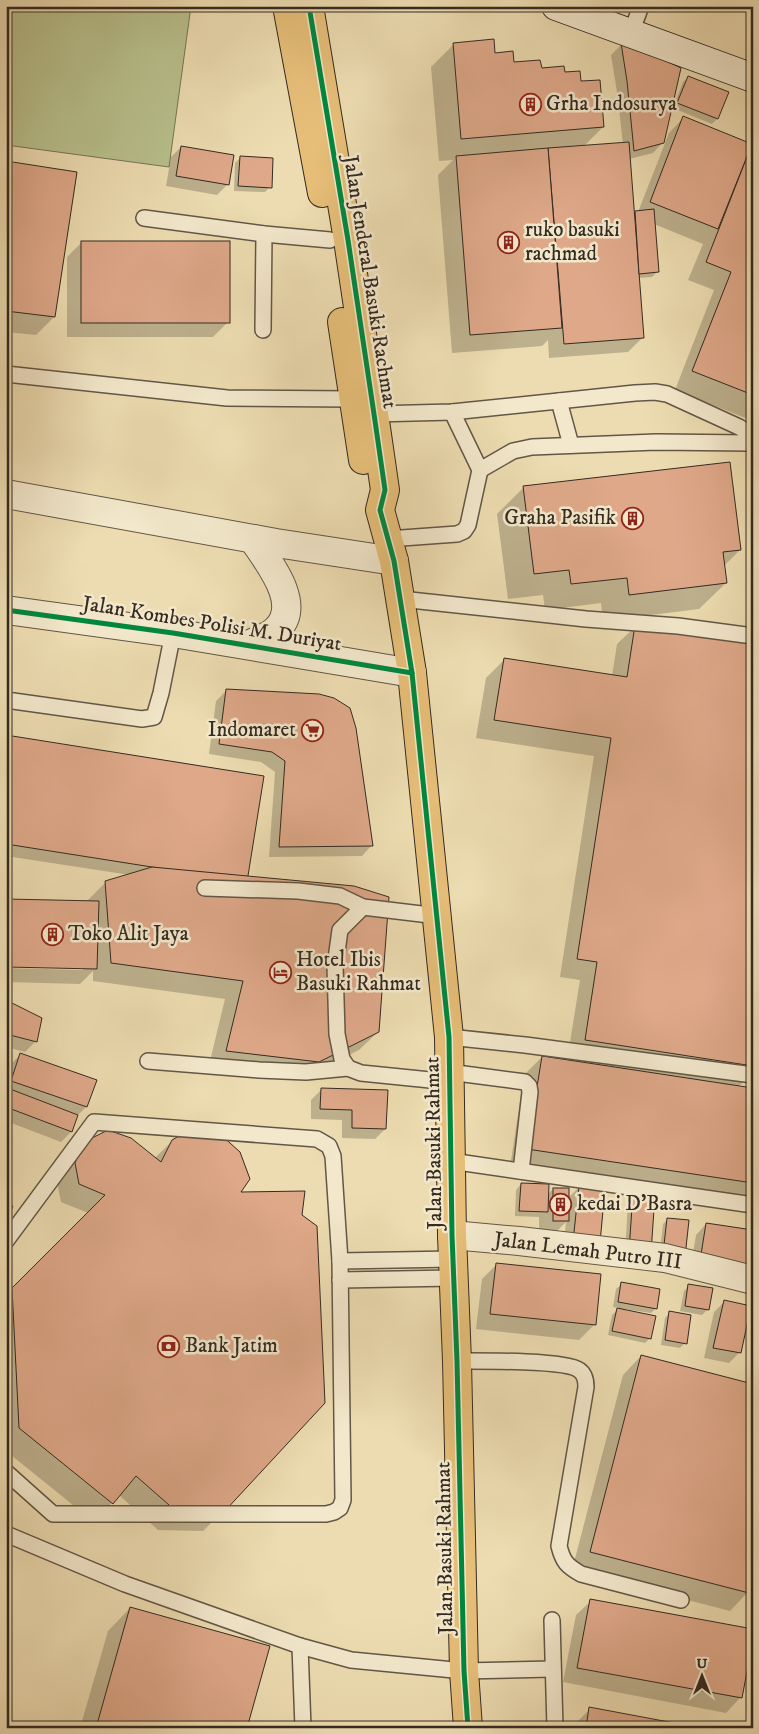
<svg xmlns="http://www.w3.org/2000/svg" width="759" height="1734" font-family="'IM FELL DW Pica',serif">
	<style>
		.green { fill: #b8c08c; stroke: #767657 }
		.shadow { fill: #0003 }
		.building { fill: #dea889; stroke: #342b22 }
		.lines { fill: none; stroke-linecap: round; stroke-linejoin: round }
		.service-casing { stroke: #625746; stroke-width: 18 }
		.minor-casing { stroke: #625746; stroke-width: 30 }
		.tertiary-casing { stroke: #625746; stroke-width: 30 }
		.secondary-casing { stroke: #342b22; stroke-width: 30 }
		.primary-casing { stroke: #342b22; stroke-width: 30 }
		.service { stroke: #f3e8cc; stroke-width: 15 }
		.minor { stroke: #f3e8cc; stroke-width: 28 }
		.tertiary { stroke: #f3e8cc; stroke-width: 28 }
		.secondary { stroke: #f3e8cc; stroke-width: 28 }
		.primary { stroke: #e6be78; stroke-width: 28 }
		.cycleway-casing { stroke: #f3e8cc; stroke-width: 8 }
		.cycleway { stroke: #00873e; stroke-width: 5 }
		.labels { text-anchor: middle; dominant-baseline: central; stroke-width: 5; stroke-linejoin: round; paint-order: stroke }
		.poi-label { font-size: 21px; fill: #342b22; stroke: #f3e8cc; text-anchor: start }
		.street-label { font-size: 21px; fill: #342b22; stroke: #f3e8cc }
	</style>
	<rect width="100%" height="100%" fill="#eddcb1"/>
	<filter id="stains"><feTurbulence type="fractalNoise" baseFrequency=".004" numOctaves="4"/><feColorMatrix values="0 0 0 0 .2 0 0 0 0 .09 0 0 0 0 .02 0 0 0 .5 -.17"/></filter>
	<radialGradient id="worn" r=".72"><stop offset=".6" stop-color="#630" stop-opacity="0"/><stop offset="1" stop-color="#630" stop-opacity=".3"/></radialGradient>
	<polygon class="green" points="6,6 191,6 169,167 6,145"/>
	<g class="shadow">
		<polygon points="454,44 494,54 513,64 564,73 580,83 603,127 583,147 623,144 617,92 611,55 622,44 663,142 653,153 629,159 633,214 638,212 669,133 683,118 753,145 753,421 675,390 714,290 688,280 703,244 654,224 657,272 652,277 638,278 643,337 628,352 549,358 548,340 542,346 452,353 438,175 453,160 439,161 431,67"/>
		<polygon points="689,77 728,93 717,119 712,124 673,108 683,82"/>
		<polygon points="181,147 228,184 217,195 166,186 171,157"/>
		<polygon points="240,158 270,187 265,192 234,191 235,163"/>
		<polygon points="6,162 54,317 36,335 6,332"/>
		<polygon points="82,242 228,322 213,337 67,337 67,257"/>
		<polygon points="523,488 740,550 724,566 726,583 699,609 603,621 601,603 545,610 543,595 508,599 497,514"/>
		<polygon points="636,626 753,643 753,1072 738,1087 753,1089 753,1204 510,1167 524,1075 542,1057 567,1061 580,980 560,977 594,756 476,738 486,678 504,660 612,676 617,644"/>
		<polygon points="227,690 372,845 362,856 269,857 275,772 261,762 209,754 216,701"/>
		<polygon points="6,736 246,877 378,1032 359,1050 300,1080 208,1069 225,999 93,981 93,971 80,984 6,982 6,968 83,970 87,901 105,883 130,875 6,856"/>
		<polygon points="6,1001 36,1041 25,1052 6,1047"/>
		<polygon points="21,1054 86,1107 76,1117 71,1132 61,1142 6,1121 6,1077 10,1065"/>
		<polygon points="322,1089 385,1129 375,1139 342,1138 342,1120 311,1119 311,1100"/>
		<polygon points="172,1141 222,1512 203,1531 158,1530 119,1495 94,1522 6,1451 6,1296 88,1213 61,1202 57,1182 85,1143 155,1158"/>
		<polygon points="521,1184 547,1195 553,1189 568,1198 579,1187 588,1253 563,1251 566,1222 553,1235 539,1235 539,1217 515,1216 516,1190"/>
		<polygon points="634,1194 653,1196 625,1256 628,1199"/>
		<polygon points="668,1219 679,1261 659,1259 663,1224"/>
		<polygon points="706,1224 753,1231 690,1271 696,1235"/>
		<polygon points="497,1264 600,1275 594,1325 579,1340 476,1329 482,1279"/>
		<polygon points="622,1284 656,1308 651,1313 624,1309 624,1311 650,1338 645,1343 608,1335 612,1315 619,1308 613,1307 616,1289"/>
		<polygon points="689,1286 708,1309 702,1315 680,1311 684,1291"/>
		<polygon points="724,1302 739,1353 729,1363 704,1358 714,1312"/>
		<polygon points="670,1313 685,1343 680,1348 661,1345 665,1318"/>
		<polygon points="641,1356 748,1592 730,1611 572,1570 623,1375"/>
		<polygon points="591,1601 740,1698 726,1713 563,1682 576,1615"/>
		<polygon points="130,1608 246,1728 80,1728 108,1631"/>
		<polygon points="590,1709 694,1728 574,1728 575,1724"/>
	</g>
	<g class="building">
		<polygon points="494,39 495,53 513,51 514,62 540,60 542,68 564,66 565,72 580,71 581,81 600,80 604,127 461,139 453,43"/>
		<polygon points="621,43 638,48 681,68 664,143 634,151 627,81"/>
		<polygon points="688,76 729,92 718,119 677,103"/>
		<polygon points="683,116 752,144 718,229 650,202"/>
		<polygon points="629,142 644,338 564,344 548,148"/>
		<polygon points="752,144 753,144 753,395 692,371 731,272 706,262"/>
		<polygon points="181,146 234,155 229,185 176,176"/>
		<polygon points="548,148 562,328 470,335 456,156"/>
		<polygon points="240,156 273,158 272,188 238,186"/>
		<polygon points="6,161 77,172 55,317 6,311"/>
		<polygon points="654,209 659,272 639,274 635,211"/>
		<rect x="81" y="241" width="149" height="82"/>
		<polygon points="730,462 741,550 723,552 727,583 629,595 627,578 571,584 569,570 534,574 523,486"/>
		<polygon points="635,625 753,642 753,1066 585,1040 597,962 577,959 611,738 494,720 504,658 627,677"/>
		<polygon points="226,689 319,694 334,698 350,708 356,728 373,846 279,847 285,761 272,752 219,744"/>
		<polygon points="6,735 264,776 247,882 6,844"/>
		<polygon points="152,867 354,886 389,897 379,1032 319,1062 226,1051 243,981 111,963 105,881"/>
		<polygon points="6,899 99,901 97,969 6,967"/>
		<polygon points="6,1000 42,1018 37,1042 6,1034"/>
		<polygon points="20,1053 97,1080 87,1107 11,1081"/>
		<polygon points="542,1056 753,1088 753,1183 527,1149"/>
		<polygon points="321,1088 388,1090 386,1129 352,1128 352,1110 320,1109"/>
		<polygon points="10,1089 78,1115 72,1132 6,1107 6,1099"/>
		<polygon points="108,1130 131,1138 161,1162 172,1140 188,1131 220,1134 240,1152 250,1179 241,1192 305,1191 302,1215 317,1226 325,1403 223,1513 177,1512 136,1476 113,1504 19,1428 12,1288 105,1195 79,1184 75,1163 84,1142"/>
		<polygon points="521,1183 549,1184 548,1212 519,1211"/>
		<polygon points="579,1186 605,1189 600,1243 573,1241"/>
		<rect x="553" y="1188" width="16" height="33"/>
		<polygon points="633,1193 655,1195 651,1253 629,1251"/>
		<polygon points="6,1204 13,1206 6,1224"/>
		<polygon points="667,1218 689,1220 685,1257 663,1254"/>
		<polygon points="706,1223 753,1230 748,1269 700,1261"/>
		<polygon points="496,1263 601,1274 596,1325 490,1314"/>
		<polygon points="621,1282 660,1289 657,1309 618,1302"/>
		<polygon points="688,1284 713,1288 709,1310 685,1306"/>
		<polygon points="724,1300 751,1306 741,1353 713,1348"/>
		<polygon points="617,1308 656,1316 651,1339 612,1331"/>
		<polygon points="669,1311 691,1315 687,1344 665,1340"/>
		<polygon points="641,1355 753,1384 753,1579 749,1593 590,1552"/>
		<polygon points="590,1599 753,1629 753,1640 742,1698 577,1668"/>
		<polygon points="130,1607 270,1646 247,1728 96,1728"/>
		<polygon points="589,1707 701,1728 586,1728"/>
	</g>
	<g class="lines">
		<defs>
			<g id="service">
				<polyline points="631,33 641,6"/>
				<polyline points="144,218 264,234 330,240"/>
				<polyline points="263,330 264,234"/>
				<polyline points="6,374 227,398 352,399"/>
				<polyline points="559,401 571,445"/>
				<polyline points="374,414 452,412 635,393 655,392 667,394 739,427 746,431 750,436 749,443 656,442 532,447 513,451 480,470"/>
				<polyline points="388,539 457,534 464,531 468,525 480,470 452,412"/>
				<polyline points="401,599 586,619 678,626 753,636"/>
				<polyline points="6,700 142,719 154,717 161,693 173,633"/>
				<polyline points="205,888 298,891 340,896 363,907 438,916"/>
				<polyline points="449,1037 525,1045 753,1075"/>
				<polyline points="148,1061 259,1070 306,1072 348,1068 361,1073 450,1082"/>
				<polyline points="348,1068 342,1059 337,1034 335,966 340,930 363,907"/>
				<polyline points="449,1072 525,1082 529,1086 530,1092 521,1171"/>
				<polyline points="451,1161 753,1205"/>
				<polyline points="6,1241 94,1122 317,1139 329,1146 333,1156 340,1261 343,1500 340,1508 334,1512 326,1514 53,1514 6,1472"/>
				<polyline points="340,1261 453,1259"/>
				<polyline points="340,1280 454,1278"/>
				<path d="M 457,1361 C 479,1361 565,1360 579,1370 C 585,1374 586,1380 586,1387 L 559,1546 C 563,1562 567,1566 581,1574 L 681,1600"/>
				<polyline points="6,1534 125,1584 300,1646 351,1660 464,1671 552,1669"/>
				<polyline points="552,1620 555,1728"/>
				<polyline points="300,1646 303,1728"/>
			</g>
			<polyline id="minor" points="452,1235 519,1241 665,1258 753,1280"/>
			<g id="tertiary">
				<polyline points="6,494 276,543 394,561"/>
				<polyline points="6,610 173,633 412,673"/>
				<path d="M 248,645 C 256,641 269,637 276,630 C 304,605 268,562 253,539"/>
			</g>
			<polyline id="secondary" points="556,6 753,78"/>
			<g id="primary">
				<polyline points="287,6 322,193"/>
				<polyline points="309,6 348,240 374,414 385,490 380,510 394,561 412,673 449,1037 452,1235 457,1361 464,1671 468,1728"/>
				<polyline points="342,322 363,460"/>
			</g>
		</defs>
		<use href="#service" class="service-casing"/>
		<use href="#minor" class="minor-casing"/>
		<use href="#tertiary" class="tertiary-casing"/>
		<use href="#secondary" class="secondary-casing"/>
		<use href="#primary" class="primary-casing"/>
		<use href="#service" class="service"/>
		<use href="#minor" class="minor"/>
		<use href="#tertiary" class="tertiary"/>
		<use href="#secondary" class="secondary"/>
		<use href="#primary" class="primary"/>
		<defs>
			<g id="cycleway">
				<polyline points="309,6 348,240 374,414 385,490 380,510 394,561 412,673 449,1037 452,1235 457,1361 464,1671 468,1728"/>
				<polyline points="6,610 173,633 412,673"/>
			</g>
		</defs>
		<use href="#cycleway" class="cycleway-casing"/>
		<use href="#cycleway" class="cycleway"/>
	</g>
	<defs>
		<symbol id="building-ring" viewBox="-11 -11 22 22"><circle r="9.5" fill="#f3e8cc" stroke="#8f2418" stroke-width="1.5"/><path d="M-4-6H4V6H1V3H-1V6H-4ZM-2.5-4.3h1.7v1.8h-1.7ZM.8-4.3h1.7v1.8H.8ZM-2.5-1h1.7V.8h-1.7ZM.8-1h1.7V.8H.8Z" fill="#8f2418"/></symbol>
		<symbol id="supermarket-ring" viewBox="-11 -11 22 22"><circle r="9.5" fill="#f3e8cc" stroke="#8f2418" stroke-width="1.5"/><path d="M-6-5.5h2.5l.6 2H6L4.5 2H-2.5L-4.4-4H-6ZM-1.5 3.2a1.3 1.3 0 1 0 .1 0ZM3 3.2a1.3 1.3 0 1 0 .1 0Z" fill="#8f2418"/></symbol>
		<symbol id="hotel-ring" viewBox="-11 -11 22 22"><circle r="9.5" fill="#f3e8cc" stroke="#8f2418" stroke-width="1.5"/><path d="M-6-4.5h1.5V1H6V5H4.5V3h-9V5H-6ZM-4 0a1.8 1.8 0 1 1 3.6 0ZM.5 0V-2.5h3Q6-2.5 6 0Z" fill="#8f2418"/></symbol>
		<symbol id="bank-ring" viewBox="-11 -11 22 22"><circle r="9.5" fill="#f3e8cc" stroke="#8f2418" stroke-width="1.5"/><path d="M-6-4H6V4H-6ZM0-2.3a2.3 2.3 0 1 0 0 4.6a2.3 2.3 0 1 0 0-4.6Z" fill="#8f2418"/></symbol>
	</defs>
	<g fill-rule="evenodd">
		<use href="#building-ring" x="518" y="92" width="25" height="25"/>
		<use href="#building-ring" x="496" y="230" width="25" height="25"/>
		<use href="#building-ring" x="620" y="506" width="25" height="25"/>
		<use href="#supermarket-ring" x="300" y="718" width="25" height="25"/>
		<use href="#building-ring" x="40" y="922" width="25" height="25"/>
		<use href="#hotel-ring" x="268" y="960" width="25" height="25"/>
		<use href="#building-ring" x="548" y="1192" width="25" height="25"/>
		<use href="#bank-ring" x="156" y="1334" width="25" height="25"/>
	</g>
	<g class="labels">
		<g class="poi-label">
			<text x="546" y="104">Grha Indosurya</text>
			<text x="525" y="230">ruko basuki<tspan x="525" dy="24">rachmad</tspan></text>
			<text x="616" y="518" text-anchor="end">Graha Pasifik</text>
			<text x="296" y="730" text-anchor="end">Indomaret</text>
			<text x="68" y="934">Toko Alit Jaya</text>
			<text x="296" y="960">Hotel Ibis<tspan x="296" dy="24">Basuki Rahmat</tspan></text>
			<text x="577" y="1204">kedai D'Basra</text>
			<text x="185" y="1346">Bank Jatim</text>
		</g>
		<g class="street-label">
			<text transform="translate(370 282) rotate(81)">Jalan Jenderal Basuki Rachmat</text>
			<text transform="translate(212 624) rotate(9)">Jalan Kombes Polisi M. Duriyat</text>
			<text transform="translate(434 1143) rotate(-91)">Jalan Basuki Rahmat</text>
			<text transform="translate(588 1251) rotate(7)">Jalan Lemah Putro III</text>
			<text transform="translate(445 1548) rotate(-91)">Jalan Basuki Rahmat</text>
		</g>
	</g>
	<rect width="759" height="1734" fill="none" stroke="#eddcb1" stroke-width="25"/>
	<rect x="8" y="8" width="744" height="1719" fill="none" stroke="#342b22" stroke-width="2.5"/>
	<rect x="12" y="12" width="734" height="1709" fill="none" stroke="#342b22"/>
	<g transform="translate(702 1676)" stroke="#f3e8cc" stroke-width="4" paint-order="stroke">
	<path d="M0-4L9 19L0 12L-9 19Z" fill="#342b22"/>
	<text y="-8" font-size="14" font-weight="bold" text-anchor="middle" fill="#342b22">U</text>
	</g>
	<rect width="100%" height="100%" filter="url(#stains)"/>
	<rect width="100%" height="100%" fill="url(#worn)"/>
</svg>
